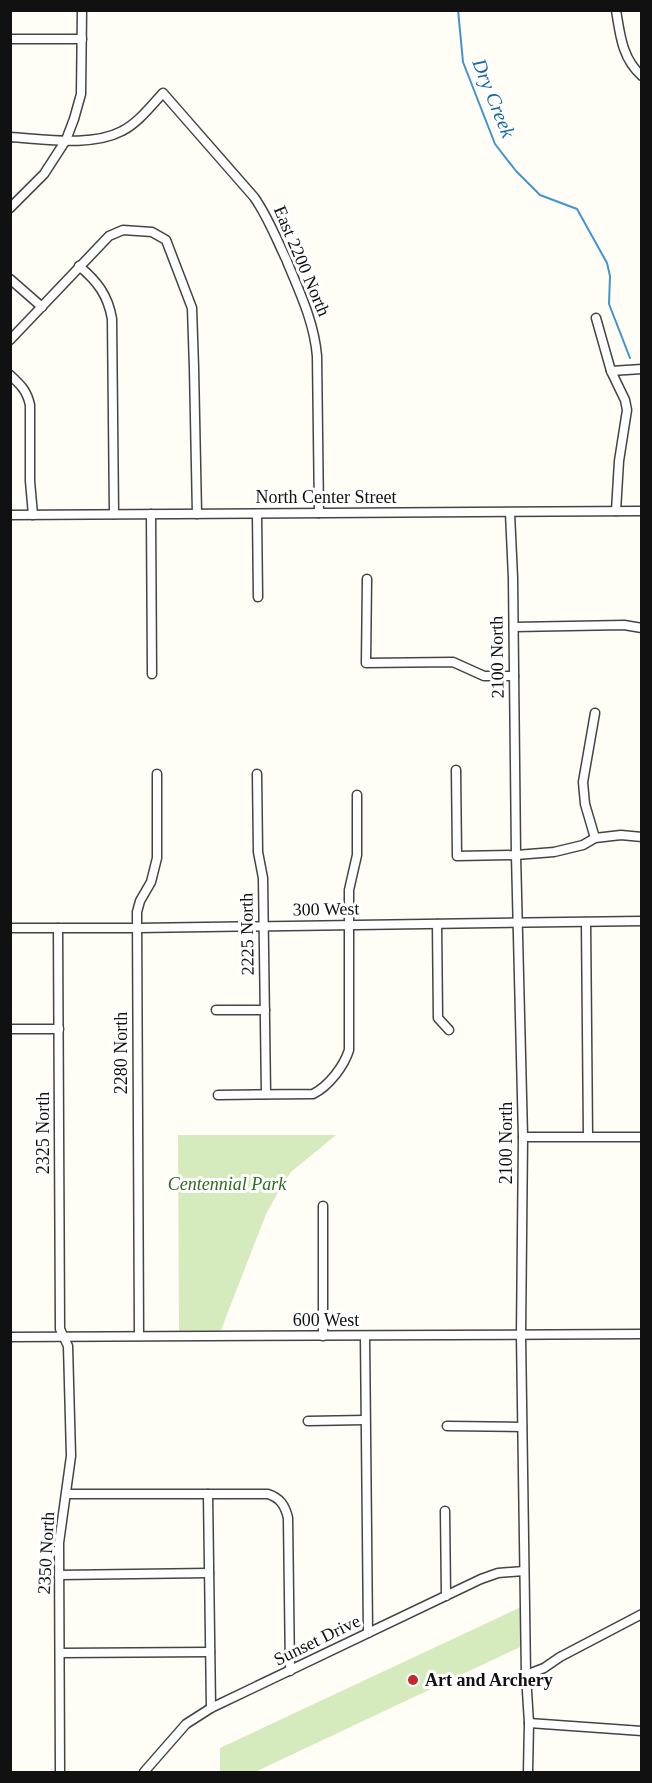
<svg xmlns="http://www.w3.org/2000/svg" width="652" height="1783" font-family="'Times New Roman',serif">
	<style>
		.green { fill: #d5ebbd }
		.lines { fill: none; stroke-linecap: round; stroke-linejoin: round }
		.stream { stroke: #3f96cf; stroke-width: 2 }
		.minor-casing { stroke: #444; stroke-width: 11 }
		.minor { stroke: #fff; stroke-width: 8 }
		.poi-dot { fill: #c4262e; stroke: #fff; stroke-width: 2 }
		.labels { text-anchor: middle; dominant-baseline: central; stroke-width: 6; stroke-linejoin: round; paint-order: stroke }
		.street-label { font-size: 18px; fill: #111; stroke: #fff }
		.park-label { font-size: 18px; font-style: italic; fill: #2f6b1f; stroke: #fff }
		.poi-label { font-size: 18px; font-weight: bold; fill: #111; stroke: #fff; text-anchor: start }
		.water-label { font-size: 20px; font-style: italic; fill: #1768a6; stroke: #fff }
	</style>
	<rect width="100%" height="100%" fill="#fffdf5"/>
	<g class="green">
		<polygon points="178,1135 336,1135 291,1172 284,1182 266,1214 221,1330 179,1331"/>
		<polygon points="521,1607 520,1647 255,1772 220,1772 220,1748"/>
	</g>
	<g class="lines">
		<g class="stream">
			<polyline points="458,10 463,62 495,144 516,171 540,195 577,209 607,263 610,276 609,304 630,358"/>
			<polyline points="641,382 642,383"/>
		</g>
		<defs>
			<g id="minor">
				<path d="M 616,10 C 620,34 622,59 642,76"/>
				<polyline points="10,39 82,39"/>
				<path d="M 10,137 C 44,139 92,147 122,131 C 138,123 151,106 163,93 L 254,197 C 268,217 276,238 286,259 C 299,291 314,321 317,356 L 319,513"/>
				<polyline points="10,208 44,174 66,140 74,119 81,94 82,10"/>
				<path d="M 79,266 C 97,281 108,295 112,319 L 114,514"/>
				<polyline points="10,279 42,307"/>
				<polyline points="596,318 611,371 625,400 627,410 619,461 616,511"/>
				<polyline points="10,340 109,236 123,230 152,232 166,240 192,308 194,368 197,514"/>
				<polyline points="611,371 642,369"/>
				<path d="M 10,375 C 21,385 27,391 30,405 L 30,481 L 33,515"/>
				<polyline points="510,513 513,578 516,855 523,1137 521,1335 526,1675 529,1723 528,1772"/>
				<polyline points="151,514 152,674"/>
				<polyline points="257,514 258,597"/>
				<polyline points="10,515 642,511"/>
				<polyline points="367,579 366,663 453,662 484,676 514,676"/>
				<polyline points="514,627 624,625 642,628"/>
				<polyline points="456,770 457,856 516,855 554,852 583,845 595,838 621,835 642,837"/>
				<polyline points="257,774 258,852 263,878 266,1094"/>
				<polyline points="595,838 585,804 583,782 595,713"/>
				<polyline points="586,922 588,1136"/>
				<polyline points="437,924 438,1018 449,1030"/>
				<polyline points="10,928 137,928 642,921"/>
				<polyline points="58,928 60,1329 68,1346 71,1456 59,1543 60,1772"/>
				<polyline points="216,1010 265,1010"/>
				<polyline points="10,1029 59,1029"/>
				<path d="M 218,1095 L 313,1094 C 329,1086 344,1066 349,1050 L 349,890 L 357,855 L 357,795"/>
				<polyline points="523,1137 642,1137"/>
				<polyline points="139,1336 137,912 140,901 151,882 157,858 157,774"/>
				<polyline points="323,1336 323,1206"/>
				<polyline points="365,1336 368,1633"/>
				<polyline points="10,1337 642,1334"/>
				<polyline points="308,1421 365,1420"/>
				<polyline points="447,1426 522,1427"/>
				<path d="M 67,1494 L 268,1494 C 280,1498 285,1505 288,1518 L 290,1671"/>
				<polyline points="208,1494 211,1708"/>
				<polyline points="445,1511 446,1596"/>
				<polyline points="59,1575 209,1573"/>
				<polyline points="60,1653 210,1652"/>
				<polyline points="526,1675 544,1668 560,1657 642,1614"/>
				<polyline points="529,1723 642,1731"/>
				<polyline points="144,1772 186,1724 211,1708 481,1579 498,1573 524,1571"/>
			</g>
		</defs>
		<use href="#minor" class="minor-casing"/>
		<use href="#minor" class="minor"/>
	</g>
	<circle class="poi-dot" cx="413" cy="1680" r="6"/>
	<g class="labels">
		<g class="street-label">
			<text transform="translate(302 261) rotate(67)">East 2200 North</text>
			<text x="326" y="497">North Center Street</text>
			<text transform="translate(497 657) rotate(-91)">2100 North</text>
			<text transform="translate(326 909) rotate(-1)">300 West</text>
			<text transform="translate(247 934) rotate(-91)">2225 North</text>
			<text transform="translate(121 1053) rotate(-90)">2280 North</text>
			<text transform="translate(43 1133) rotate(-90)">2325 North</text>
			<text transform="translate(506 1143) rotate(-90)">2100 North</text>
			<text x="326" y="1320">600 West</text>
			<text transform="translate(46 1553) rotate(-87)">2350 North</text>
			<text transform="translate(317 1640) rotate(-26)">Sunset Drive</text>
		</g>
		<g class="park-label">
			<text x="227" y="1184">Centennial Park</text>
		</g>
		<g class="poi-label">
			<text x="425" y="1680">Art and Archery</text>
		</g>
		<g class="water-label">
			<text transform="translate(494 98) rotate(68)">Dry Creek</text>
		</g>
	</g>
	<rect width="652" height="1783" fill="none" stroke="#111111" stroke-width="24"/>
</svg>
